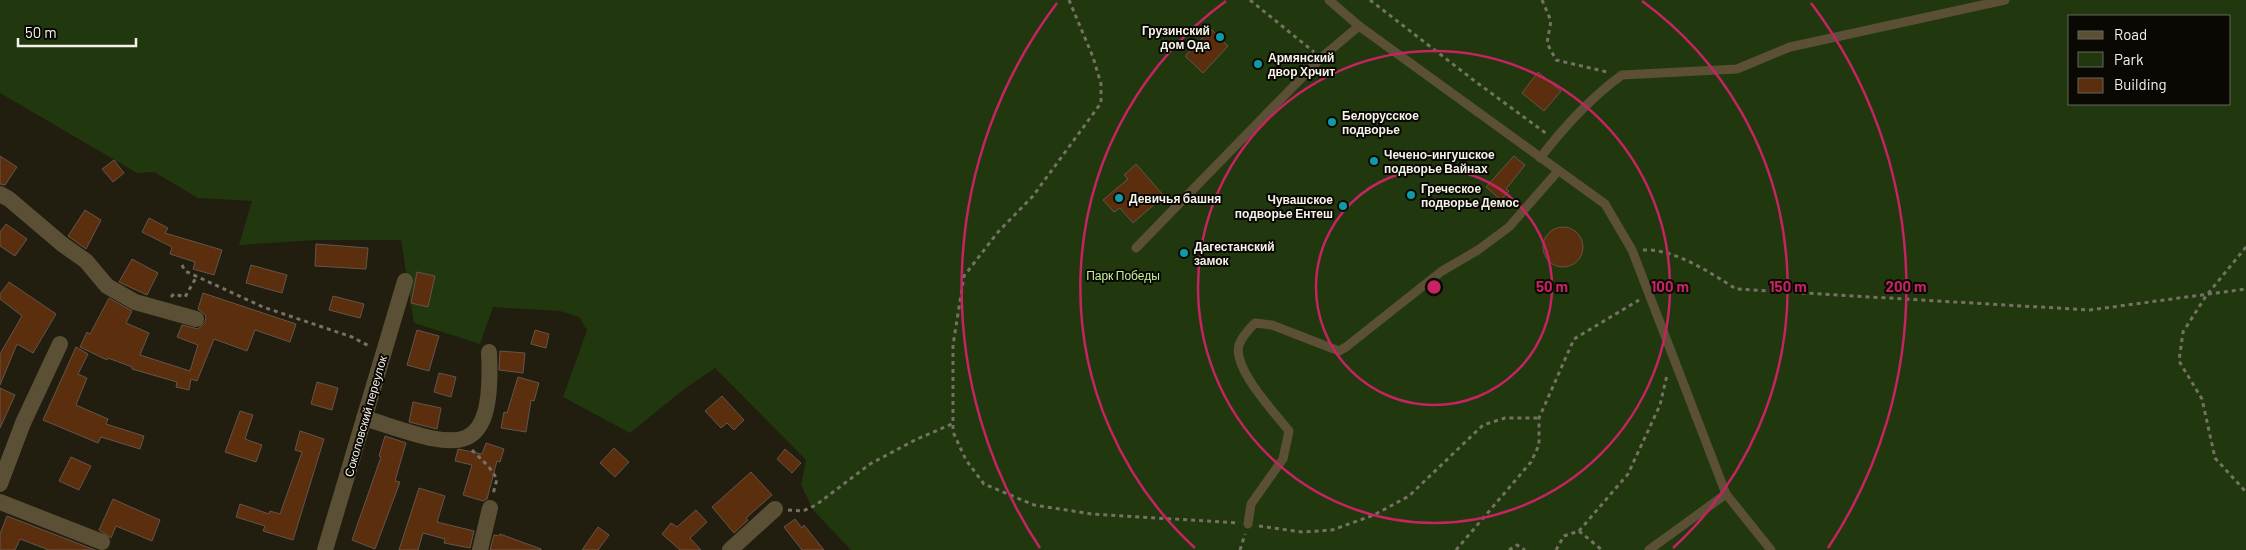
<svg xmlns="http://www.w3.org/2000/svg" width="2246" height="550" font-family="Barlow,sans-serif">
	<style>
		.green { fill: #21370e; fill-rule: evenodd }
		.building { fill: #5b2f0e; stroke: #64544b }
		.lines { fill: none; stroke-linecap: round; stroke-linejoin: round }
		.path { stroke: #757165; stroke-width: 3; stroke-dasharray: 4 4; stroke-linecap: butt }
		.lane { stroke: #5b5035; stroke-width: 9 }
		.street { stroke: #5b5035; stroke-width: 16 }
		.ring { fill: none; stroke: #c52362; stroke-width: 2.5 }
		.culture-dot { fill: #0f9aa8; stroke: #090803; stroke-width: 2 }
		.labels { text-anchor: middle; dominant-baseline: central; stroke-width: 4; stroke-linejoin: round; paint-order: stroke }
		.poi-label { font-size: 12px; font-weight: bold; fill: #f5f2e9; stroke: #090803; text-anchor: start }
		.park-label { font-size: 12px; fill: #bff39a; stroke: #090803 }
		.street-label { font-size: 12px; fill: #f5f2e9; stroke: #090803 }
		.centre { fill: #c52362; stroke: #090803; stroke-width: 2.5 }
		.ring-label { font-size: 15px; text-anchor: middle; font-weight: bold; fill: #c52362; stroke: #090803; stroke-width: 4; stroke-linejoin: round; paint-order: stroke }
	</style>
	<rect width="100%" height="100%" fill="#211d0f"/>
	<path class="green" d="M 0,0 L 2246,0 L 2246,550 L 851,550 L 813,510 L 801,485 L 806,460 L 715,368 L 683,390 L 630,433 L 563,397 L 587,330 L 579,317 L 560,311 L 493,307 L 480,344 L 414,323 L 401,240 L 315,240 L 239,245 L 252,201 L 198,198 L 154,172 L 137,173 L 0,93 ZM 2070,16 L 2230,16 L 2230,104 L 2070,104 Z"/>
	<g class="building">
		<polygon points="1211,29 1228,46 1203,73 1185,56"/>
		<polygon points="1538,72 1561,91 1544,111 1522,93"/>
		<polygon points="0,156 17,167 5,185 0,184"/>
		<polygon points="1514,156 1525,165 1506,189 1509,191 1501,200 1486,187"/>
		<polygon points="114,160 124,173 113,182 102,169"/>
		<polygon points="1136,164 1164,196 1133,223 1120,208 1114,212 1103,200 1128,179 1124,175"/>
		<polygon points="85,210 101,220 86,249 68,236"/>
		<polygon points="149,218 168,228 165,233 222,250 214,275 193,269 195,262 170,254 172,247 142,232"/>
		<polygon points="6,224 27,239 15,256 0,246 0,232"/>
		<circle cx="1563" cy="247" r="20"/>
		<polygon points="316,244 368,248 366,269 315,266"/>
		<polygon points="132,259 158,273 147,295 119,282"/>
		<polygon points="251,265 287,275 282,293 246,283"/>
		<polygon points="417,272 435,276 428,307 411,303"/>
		<polygon points="9,282 56,314 33,353 17,344 0,385 0,354 22,316 0,299 0,294"/>
		<polygon points="203,293 296,324 290,342 255,330 247,351 214,339 197,381 191,379 189,390 176,387 177,382 132,369 132,367 108,358 107,360 80,347 87,332 90,334 109,298 132,311 126,323 149,333 140,355 190,371 198,345 177,337 182,325 198,329 205,322 206,316 198,309"/>
		<polygon points="333,296 364,304 360,318 329,310"/>
		<polygon points="417,330 439,336 429,371 407,365"/>
		<polygon points="535,330 549,334 546,348 531,344"/>
		<polygon points="76,347 88,354 78,374 87,378 76,405 108,419 106,424 144,436 140,449 101,437 98,443 43,420"/>
		<polygon points="500,351 525,353 523,373 499,370"/>
		<polygon points="439,373 456,377 451,397 434,392"/>
		<polygon points="518,377 539,383 534,401 531,400 526,432 501,428 504,412 507,413"/>
		<polygon points="317,382 338,388 332,410 311,404"/>
		<polygon points="0,388 15,395 0,428"/>
		<polygon points="722,396 744,420 734,430 727,423 721,428 705,411"/>
		<polygon points="413,402 441,408 437,429 409,422"/>
		<polygon points="240,411 253,415 245,439 262,445 256,462 225,452"/>
		<polygon points="300,431 324,439 293,540 263,531 265,526 236,517 240,504 269,514 270,511 280,514 302,452 295,450"/>
		<polygon points="385,436 406,443 395,481 400,482 375,549 352,540 381,457 379,456"/>
		<polygon points="486,443 504,449 500,462 497,461 487,499 483,501 463,495 472,465 455,461 458,449 482,454"/>
		<polygon points="614,448 629,462 615,477 600,463"/>
		<polygon points="785,449 801,463 792,473 777,459"/>
		<polygon points="71,457 91,466 79,490 59,481"/>
		<polygon points="751,472 772,495 746,518 748,520 734,533 712,507"/>
		<polygon points="419,488 445,496 437,522 474,531 470,548 444,543 445,539 423,533 418,550 399,550"/>
		<polygon points="113,499 160,520 152,541 116,526 111,538 99,530"/>
		<polygon points="696,510 707,522 690,538 701,550 680,550 662,534 671,523 677,527"/>
		<polygon points="7,516 95,550 49,550 20,539 15,550 0,550 0,534"/>
		<polygon points="795,519 802,528 804,525 824,550 802,550 784,527"/>
		<polygon points="598,527 609,535 598,550 582,550"/>
		<polygon points="500,534 541,549 541,550 490,550 494,535 499,536"/>
	</g>
	<g class="lines">
		<g class="path">
			<polyline points="1069,0 1093,57 1101,84 1101,103 1033,196 998,232 964,276 953,345 953,432 966,460 984,484 1034,505 1092,514 1238,523"/>
			<polyline points="1250,0 1314,52"/>
			<polyline points="1370,0 1476,82 1547,134"/>
			<polyline points="1542,0 1551,21 1547,43 1556,60 1607,72"/>
			<polyline points="2246,247 2206,296 2183,332 2179,361 2202,399 2215,458 2246,492"/>
			<path d="M 1643,250 C 1673,248 1711,273 1736,289 L 2090,310 L 2246,289"/>
			<polyline points="182,265 185,271 263,307 352,337 369,346"/>
			<polyline points="171,297 174,294 185,297 197,276"/>
			<polyline points="472,450 489,467 497,479 493,494"/>
			<polyline points="788,510 803,511 816,505 870,464 915,440 952,424"/>
			<polyline points="1259,526 1302,532 1332,530 1374,515 1409,496 1483,425 1505,418 1539,418"/>
			<polyline points="1579,531 1628,474 1660,405 1667,375"/>
			<polyline points="1240,550 1245,534"/>
			<polyline points="1456,550 1531,462 1539,445 1539,418 1574,339 1639,300"/>
			<polyline points="1509,550 1517,545 1525,550"/>
			<polyline points="1556,550 1564,536 1579,531 1602,550"/>
		</g>
		<g class="lane">
			<polyline points="1329,0 1359,26 1605,204 1632,250 1726,494 1771,550"/>
			<path d="M 1540,158 C 1564,127 1590,98 1622,75 L 1737,69 L 1790,47 L 2005,0"/>
			<polyline points="1136,248 1321,58 1359,26"/>
			<path d="M 1248,524 L 1251,504 L 1283,459 L 1289,431 C 1275,413 1232,368 1239,345 C 1242,336 1249,329 1255,323 L 1272,325 L 1339,351 L 1346,347 L 1442,271 L 1478,250 L 1509,227 L 1558,171"/>
			<polyline points="1649,550 1726,494"/>
		</g>
		<g class="street">
			<polyline points="0,194 9,199 62,244 86,261 107,286 135,302 196,319"/>
			<path d="M 364,418 C 449,444 495,471 489,352"/>
			<polyline points="0,484 23,423 60,344"/>
			<polyline points="0,502 102,542"/>
			<polyline points="325,550 405,281"/>
			<polyline points="480,550 490,508"/>
			<polyline points="730,550 775,509"/>
		</g>
	</g>
	<g class="ring">
		<circle cx="1434" cy="287" r="118"/>
		<circle cx="1434" cy="287" r="236"/>
		<path d="M1195 548A354 354 0 0 1 1226 1M1642 1A354 354 0 0 1 1673 548"/>
		<path d="M1040 548A472 472 0 0 1 1057 3M1811 3A472 472 0 0 1 1828 548"/>
	</g>
	<g class="culture-dot">
		<circle cx="1220" cy="37" r="5"/>
		<circle cx="1258" cy="64" r="5"/>
		<circle cx="1332" cy="122" r="5"/>
		<circle cx="1374" cy="161" r="5"/>
		<circle cx="1411" cy="195" r="5"/>
		<circle cx="1119" cy="198" r="5"/>
		<circle cx="1343" cy="206" r="5"/>
		<circle cx="1184" cy="253" r="5"/>
	</g>
	<g class="labels">
		<g class="poi-label">
			<text x="1210" y="30" text-anchor="end">Грузинский<tspan x="1210" dy="14">дом Ода</tspan></text>
			<text x="1268" y="57">Армянский<tspan x="1268" dy="14">двор Хрчит</tspan></text>
			<text x="1342" y="115">Белорусское<tspan x="1342" dy="14">подворье</tspan></text>
			<text x="1384" y="154">Чечено-ингушское<tspan x="1384" dy="14">подворье Вайнах</tspan></text>
			<text x="1421" y="188">Греческое<tspan x="1421" dy="14">подворье Демос</tspan></text>
			<text x="1129" y="198">Девичья башня</text>
			<text x="1333" y="199" text-anchor="end">Чувашское<tspan x="1333" dy="14">подворье Ентеш</tspan></text>
			<text x="1194" y="246">Дагестанский<tspan x="1194" dy="14">замок</tspan></text>
		</g>
		<g class="park-label">
			<text x="1123" y="275">Парк Победы</text>
		</g>
		<g class="street-label">
			<text transform="translate(365 416) rotate(-74)">Соколовский переулок</text>
		</g>
	</g>
	<circle cx="1434" cy="287" r="8" class="centre"/>
	<g class="ring-label">
		<text x="1552" y="292">50 m</text>
		<text x="1670" y="292">100 m</text>
		<text x="1788" y="292">150 m</text>
		<text x="1906" y="292">200 m</text>
	</g>
	<rect x="2068" y="15" width="162" height="90" fill="#090803" stroke="#67665f"/>
	<rect x="2078" y="31" width="25" height="8" fill="#5b5035" stroke="#67665f"/>
	<text x="2114" y="40" font-size="15" fill="#f5f2e9">Road</text>
	<rect x="2078" y="52" width="25" height="15" fill="#21370e" stroke="#67665f"/>
	<text x="2114" y="65" font-size="15" fill="#f5f2e9">Park</text>
	<rect x="2078" y="78" width="25" height="15" fill="#5b2f0e" stroke="#67665f"/>
	<text x="2114" y="90" font-size="15" fill="#f5f2e9">Building</text>
	<path d="M18 38v8h118v-8" fill="none" stroke="#f5f2e9" stroke-width="2.5"/>
	<text x="25" y="38" font-size="15" fill="#f5f2e9" stroke="#090803" stroke-width="4" paint-order="stroke">50 m</text>
</svg>
